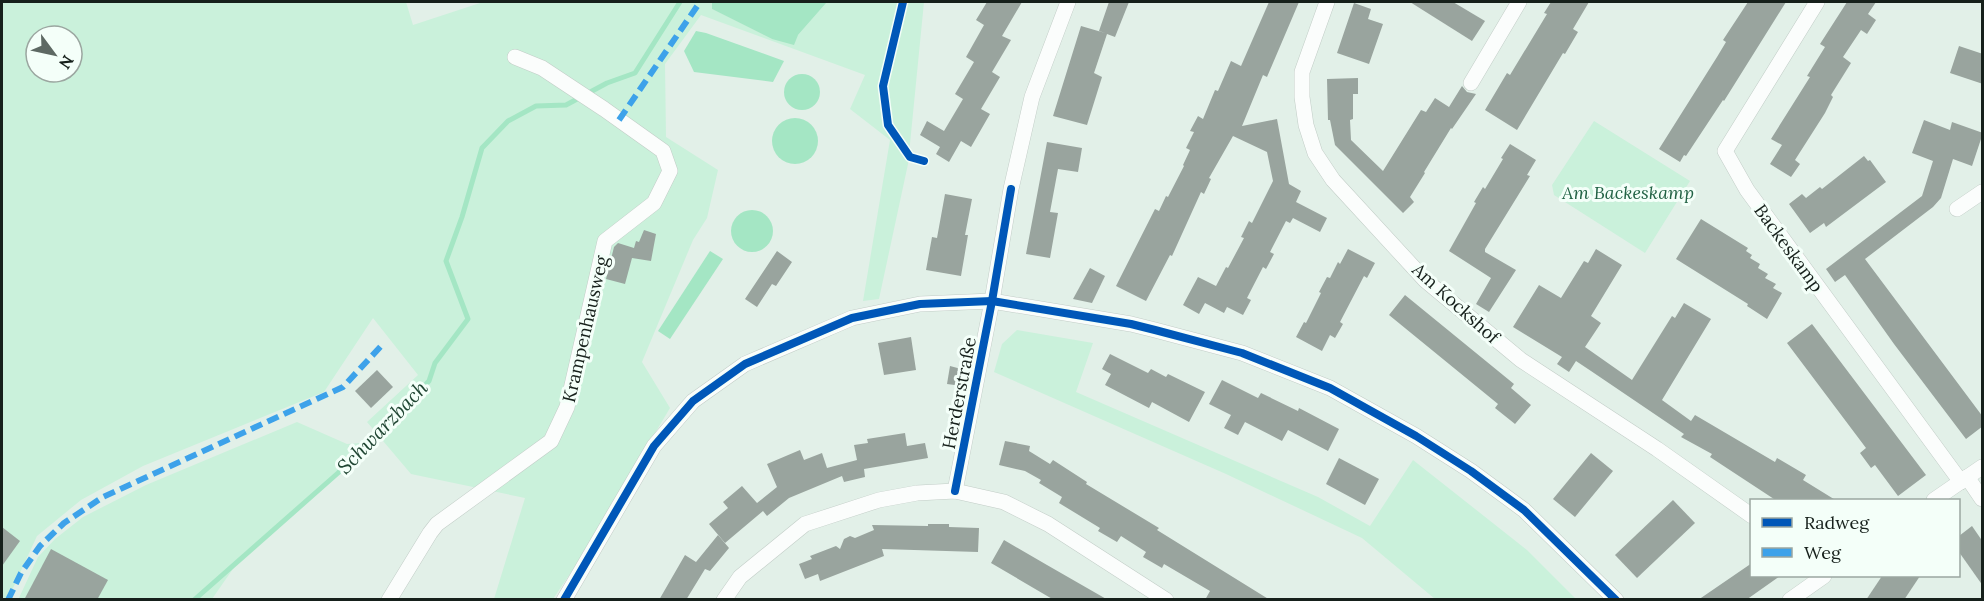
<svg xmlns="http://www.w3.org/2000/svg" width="1984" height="601" font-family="Lora,serif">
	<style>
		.green { fill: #caf1db; fill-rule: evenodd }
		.water { fill: #a4e6c4 }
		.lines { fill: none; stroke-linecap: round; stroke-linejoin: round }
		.stream { stroke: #a4e6c4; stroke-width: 5 }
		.building { fill: #99a49e }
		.street-casing { stroke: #c2cdc7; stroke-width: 16 }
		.street { stroke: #fbfdfc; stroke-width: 15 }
		.quiet { stroke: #3da2ea; stroke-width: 6; stroke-dasharray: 12 6; stroke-linecap: butt }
		.cycleway-casing { stroke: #f4fff9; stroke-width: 11 }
		.cycleway { stroke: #0057b8; stroke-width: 8 }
		.labels { text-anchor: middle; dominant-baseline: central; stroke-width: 6; stroke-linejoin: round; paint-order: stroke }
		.park-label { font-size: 18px; font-style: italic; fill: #216244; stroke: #f4fff9 }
		.street-label { font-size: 18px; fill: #16201b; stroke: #f4fff9 }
		.water-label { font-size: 20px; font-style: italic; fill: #204633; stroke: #f4fff9 }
	</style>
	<rect width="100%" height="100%" fill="#e2f0e8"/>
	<g class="green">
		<path d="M 2,2 L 406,2 L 413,25 L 480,3 L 480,2 L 712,2 L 712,9 L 772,39 L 798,35 L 827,2 L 924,2 L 908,164 L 879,299 L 863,301 L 890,140 L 850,109 L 865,75 L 701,15 L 665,64 L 666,137 L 718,170 L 707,218 L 693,240 L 642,362 L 670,408 L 578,562 L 553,599 L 494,599 L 525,498 L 411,474 L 367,422 L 418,375 L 373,318 L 324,392 L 143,466 L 81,500 L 37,536 L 8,599 L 2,599 ZM 36,36 L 72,36 L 72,72 L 36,72 Z"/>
		<polygon points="1594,121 1690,181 1645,253 1554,195 1552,185"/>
		<polygon points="1017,330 1093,343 1076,392 1318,497 1370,526 1413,460 1527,550 1576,599 1435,599 1362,538 1226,474 994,372 1002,344"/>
		<polygon points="297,422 347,444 373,442 244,553 212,599 18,600 38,557 55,539 83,517 146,485"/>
	</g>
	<g class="water">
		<polygon points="712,2 827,2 798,35 794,45 772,39 712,9"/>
		<polygon points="696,31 706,33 784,61 773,82 694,72 684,51"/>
		<circle cx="802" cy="92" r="18"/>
		<circle cx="795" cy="141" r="23"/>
		<circle cx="752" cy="231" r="21"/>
		<polygon points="710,251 723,259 670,339 658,331"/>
	</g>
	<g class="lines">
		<polyline class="stream" points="194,600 338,473 429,381 435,363 468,319 446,261 462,217 482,148 508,121 536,106 566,105 607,83 635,73 680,2"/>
	</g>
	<g class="building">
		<polygon points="987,2 1022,2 1002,36 1011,40 992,72 1000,77 981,109 990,114 971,147 961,141 949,162 936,154 940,147 920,135 927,121 944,131 963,99 955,94 974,62 966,57 984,25 976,20"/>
		<polygon points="1109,2 1129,2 1115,37 1107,34 1094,73 1102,77 1087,125 1053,116 1081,26 1105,33 1099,31"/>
		<polygon points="1269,2 1299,2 1267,77 1263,75 1242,126 1277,119 1289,184 1301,191 1296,202 1327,218 1320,232 1293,218 1290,223 1286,221 1270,252 1274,254 1266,269 1263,267 1247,298 1251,300 1243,315 1227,307 1224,313 1205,303 1199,314 1183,305 1198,277 1216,286 1226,267 1228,268 1244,238 1241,237 1249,221 1252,223 1273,181 1267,152 1233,136 1209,178 1211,179 1204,194 1201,192 1172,256 1170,255 1146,301 1116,286 1155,209 1159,211 1166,196 1168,197 1184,166 1183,165 1190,150 1186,148 1194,132 1190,131 1198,116 1203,119 1215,90 1218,91 1231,61 1241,66"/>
		<polygon points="1410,2 1453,2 1485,21 1472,41"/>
		<polygon points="1551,2 1589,2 1573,29 1578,32 1565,54 1563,53 1517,130 1485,110 1507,73 1510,75 1547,14 1544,13"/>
		<polygon points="1748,2 1786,2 1724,101 1723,100 1686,156 1684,155 1680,162 1659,149 1717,57 1726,42 1723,40"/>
		<polygon points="1847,2 1876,2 1868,14 1876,20 1867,34 1861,30 1843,57 1851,63 1831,95 1833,97 1825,113 1795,160 1800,164 1791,177 1770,164 1782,145 1771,139 1810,77 1807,76 1825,47 1820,44"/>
		<polygon points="1354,3 1371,9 1368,19 1383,24 1369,64 1337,53"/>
		<polygon points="1959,46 1983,54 1983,84 1950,73"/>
		<polygon points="1358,78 1358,94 1353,94 1353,119 1350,120 1351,140 1383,171 1421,110 1426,112 1435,98 1449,107 1462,86 1467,92 1476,94 1452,129 1451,128 1424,172 1425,173 1410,197 1414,202 1403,213 1335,145 1330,120 1328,120 1327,79"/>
		<polygon points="1924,120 1950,130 1952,122 1983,133 1972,166 1953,159 1941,198 1933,207 1865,259 1983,417 1983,426 1966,439 1894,344 1845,275 1835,282 1826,269 1922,196 1933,161 1912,153"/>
		<polygon points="1047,142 1082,148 1078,172 1058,169 1050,212 1058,213 1050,258 1026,254"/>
		<polygon points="1510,144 1536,160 1527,175 1530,176 1485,249 1485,252 1516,270 1489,312 1476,304 1491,278 1449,251 1476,203 1474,202 1483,187 1485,189 1503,159 1501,158"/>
		<polygon points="1864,156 1868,161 1870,160 1886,182 1826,227 1824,223 1810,233 1789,204 1802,194 1806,198 1820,187 1822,189"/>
		<polygon points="945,194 972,199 965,235 968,235 961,276 926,270 932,237 937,238"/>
		<polygon points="1701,219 1748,248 1746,251 1752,255 1750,258 1760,264 1758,268 1768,274 1765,278 1776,284 1773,288 1782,293 1767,319 1747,306 1748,304 1676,259"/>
		<polygon points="644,230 656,234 651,261 632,258 625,284 606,279 614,247 618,243 634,248 636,241 639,242"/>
		<polygon points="1348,249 1375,263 1367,278 1364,276 1340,322 1343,324 1335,338 1330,335 1322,351 1296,337 1304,322 1306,323 1321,293 1319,292 1327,277 1330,278 1338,262 1340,264"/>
		<polygon points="1596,249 1622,265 1591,316 1601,323 1585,347 1632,380 1672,316 1675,318 1684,303 1711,319 1662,400 1691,421 1695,415 1775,462 1777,458 1806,475 1803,480 1837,501 1777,501 1710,457 1712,454 1681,437 1684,434 1591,371 1576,361 1569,372 1557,364 1562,357 1513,327 1539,285 1561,298 1584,261 1588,263"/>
		<polygon points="777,251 792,262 776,286 772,284 757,307 745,299"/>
		<polygon points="1090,268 1105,276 1092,303 1073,299"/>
		<polygon points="1405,295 1514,384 1511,388 1531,405 1515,424 1495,408 1498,404 1389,315"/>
		<polygon points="1812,324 1926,475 1898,496 1875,465 1871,468 1860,453 1866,448 1787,343"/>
		<polygon points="911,337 916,370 884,375 878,343"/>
		<polygon points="1110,354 1148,373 1151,369 1166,377 1168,374 1205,392 1189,422 1152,402 1149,408 1105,385 1111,374 1102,369"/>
		<polygon points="950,366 965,370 962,386 947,384"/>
		<polygon points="377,370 393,387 371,408 355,391"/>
		<polygon points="1222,380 1258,398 1261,393 1298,411 1299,408 1339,429 1328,451 1288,430 1282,441 1245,422 1238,435 1224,428 1231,415 1209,404"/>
		<polygon points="905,433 907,446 925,443 928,458 864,469 865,477 844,482 842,476 789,498 767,516 763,511 725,543 709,524 728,508 723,502 742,486 757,503 777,487 767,464 800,450 804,460 822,453 827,468 857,460 854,445 868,443 867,439"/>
		<polygon points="1005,441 1030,446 1029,451 1050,464 1053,460 1087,482 1086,484 1159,528 1157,530 1270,600 1205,600 1210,591 1164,564 1162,568 1143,557 1146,552 1121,536 1117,542 1098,531 1100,528 1059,503 1062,497 1039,483 1041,480 1025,471 999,465"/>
		<polygon points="1591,453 1613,471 1575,517 1553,499"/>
		<polygon points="1339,458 1379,479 1365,505 1326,484"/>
		<polygon points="1673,500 1695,523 1637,578 1615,555"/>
		<polygon points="928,524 949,524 949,527 979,528 978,552 882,549 884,556 820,581 818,574 805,579 799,564 812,559 810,556 836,546 840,549 844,539 850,536 855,538 874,530 872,525 928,526"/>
		<polygon points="1972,526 1983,542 1983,586 1959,552 1959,536"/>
		<polygon points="2,527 20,541 2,566"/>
		<polygon points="718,535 729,548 710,571 705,569 686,600 659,600 685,555 696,562"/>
		<polygon points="1004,540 1047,565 1108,600 1054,600 991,563"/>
		<polygon points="51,549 108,580 97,600 24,600"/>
		<polygon points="1752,563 1752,576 1780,576 1746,600 1698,600"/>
		<polygon points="1882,576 1920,576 1904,600 1866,600"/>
	</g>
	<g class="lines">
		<defs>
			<g id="street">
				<polyline points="1327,2 1302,72 1302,97 1306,125 1315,153 1333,180 1425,280 1521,360 1657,449 1752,516"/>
				<polyline points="1817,2 1725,151 1747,190 1961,482"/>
				<polyline points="1471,83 1519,2"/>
				<polyline points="1957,209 1982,192"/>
				<polyline points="1967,477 1982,499"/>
				<polyline points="955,491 992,301 1011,189 1032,97 1068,2"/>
				<polyline points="1934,500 1982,467"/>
				<polyline points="389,600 430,533 437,524 551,441 567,407 605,241 654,203 670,171 663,151 604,109 542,68 515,57"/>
				<polyline points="564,600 654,446 693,401 745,364 852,318 920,304 992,301 1131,324 1155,330 1242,353 1330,388 1416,436 1471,471 1524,510 1616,600"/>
				<polyline points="724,600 740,577 805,524 879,500 917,493 955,491 1004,502 1048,524 1166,600"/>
				<polyline points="1790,600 1824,576"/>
			</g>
		</defs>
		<use href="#street" class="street-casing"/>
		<use href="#street" class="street"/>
		<g class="quiet">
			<polyline points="619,120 700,2"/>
			<polyline points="8,600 21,573 40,546 64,523 103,497 343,387 383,344"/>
		</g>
		<defs>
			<g id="cycleway">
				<polyline points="903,2 883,86 888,125 910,157 924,161"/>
				<polyline points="955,491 992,301 1011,189"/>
				<polyline points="564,600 654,446 693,401 745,364 852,318 920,304 992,301 1131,324 1155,330 1242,353 1330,388 1416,436 1471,471 1524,510 1616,600"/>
			</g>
		</defs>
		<use href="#cycleway" class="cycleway-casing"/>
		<use href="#cycleway" class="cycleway"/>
	</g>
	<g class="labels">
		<g class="park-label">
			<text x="1628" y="192">Am Backeskamp</text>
		</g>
		<g class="street-label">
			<text transform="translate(1789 248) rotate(54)">Backeskamp</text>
			<text transform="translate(1456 303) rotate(42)">Am Kockshof</text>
			<text transform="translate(585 329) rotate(-77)">Krampenhausweg</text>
			<text transform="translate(959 393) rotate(-79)">Herderstraße</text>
		</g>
		<g class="water-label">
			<text transform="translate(382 427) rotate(-46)">Schwarzbach</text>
		</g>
	</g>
	<rect width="1984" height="601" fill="none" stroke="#16201b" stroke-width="6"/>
	<rect x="1750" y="499" width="210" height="78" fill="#f4fff9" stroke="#9ba6a0" stroke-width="1.5"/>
	<rect x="1762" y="518" width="30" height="9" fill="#0057b8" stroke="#9ba6a0" stroke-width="1.5"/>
	<text x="1804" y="529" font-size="18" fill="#16201b">Radweg</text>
	<rect x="1762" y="548" width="30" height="9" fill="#3da2ea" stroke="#9ba6a0" stroke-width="1.5"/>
	<text x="1804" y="559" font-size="18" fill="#16201b">Weg</text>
	<g transform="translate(54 54) rotate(123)"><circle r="28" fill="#f4fff9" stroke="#9ba6a0" stroke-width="1.5"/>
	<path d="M0-4.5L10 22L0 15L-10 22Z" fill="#5d6963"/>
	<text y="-9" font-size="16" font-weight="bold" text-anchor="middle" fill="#16201b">N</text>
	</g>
</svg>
